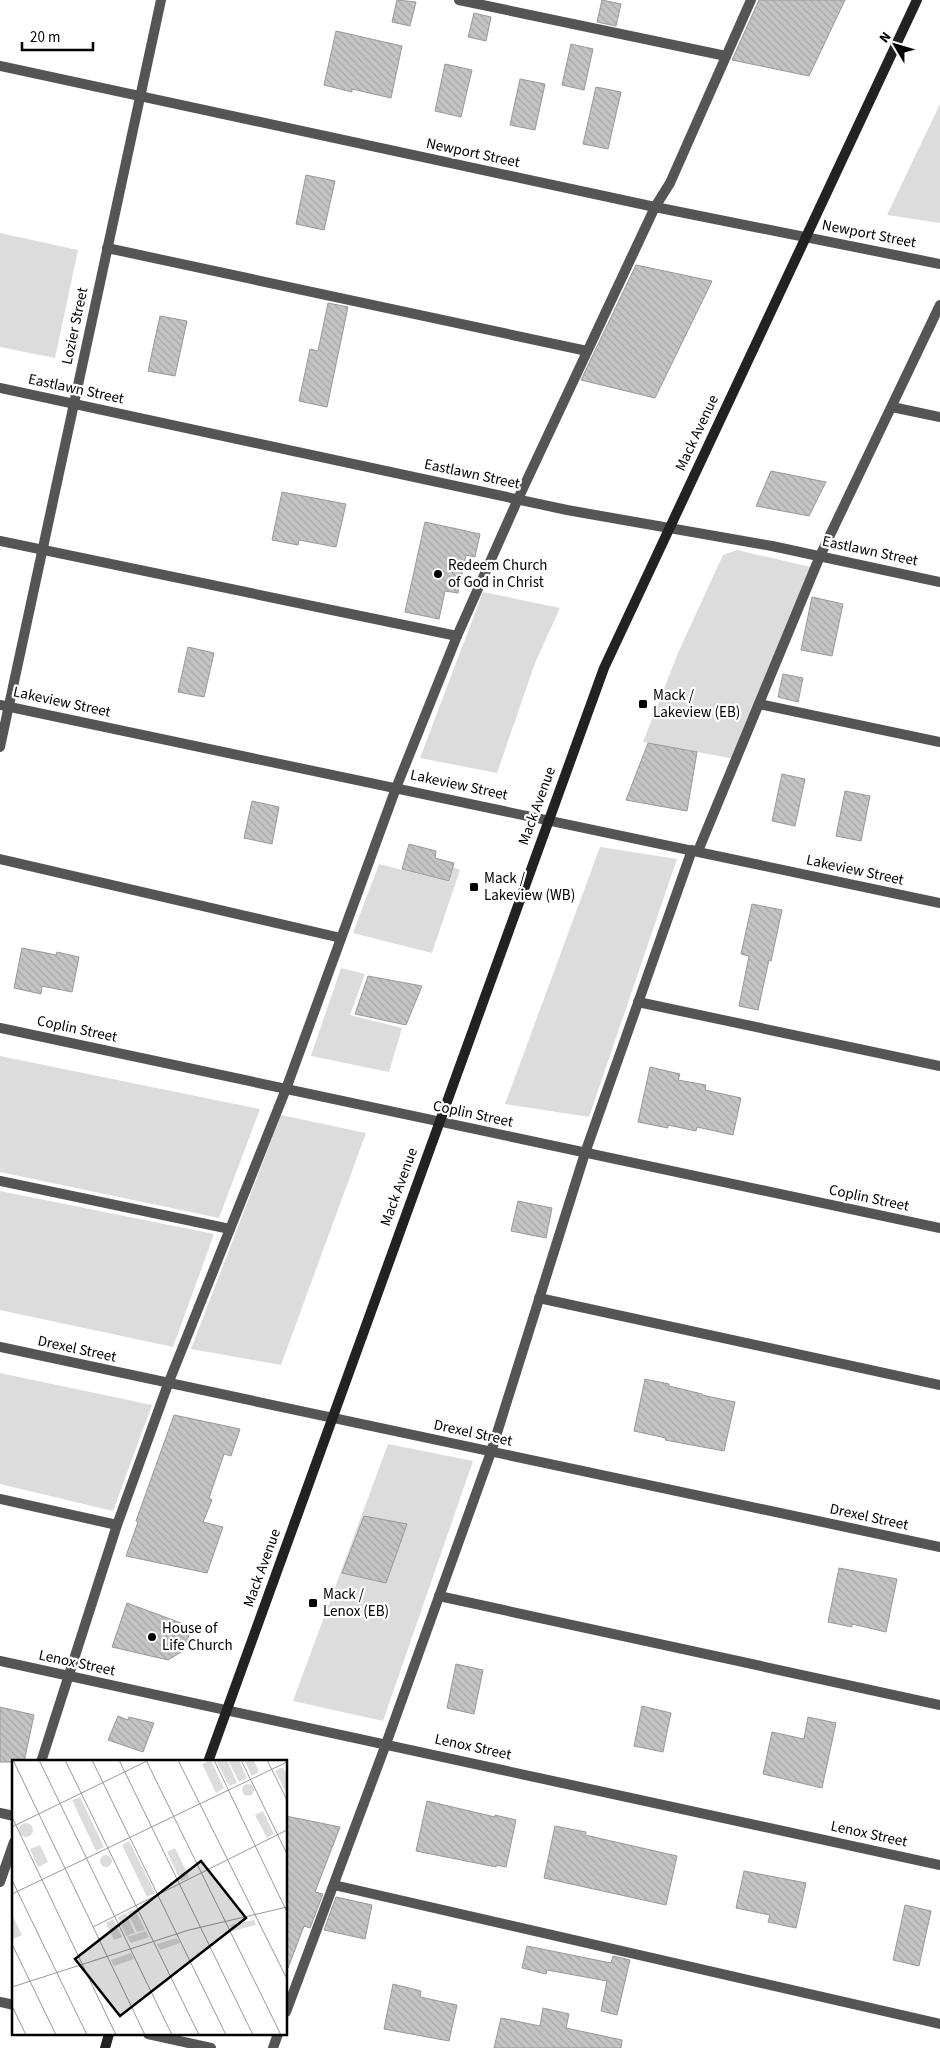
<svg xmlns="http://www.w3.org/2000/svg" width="940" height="2048" font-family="'Source Sans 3',sans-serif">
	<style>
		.green { fill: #dcdcdc }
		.building { fill: url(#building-back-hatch); stroke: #999 }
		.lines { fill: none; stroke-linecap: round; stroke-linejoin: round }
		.lane { stroke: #555; stroke-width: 10 }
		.street { stroke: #555; stroke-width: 10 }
		.secondary { stroke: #222; stroke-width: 10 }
		.poi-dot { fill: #000; stroke: #fff; stroke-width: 2 }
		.labels { text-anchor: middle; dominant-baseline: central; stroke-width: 4.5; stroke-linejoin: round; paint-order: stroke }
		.street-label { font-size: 15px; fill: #000; stroke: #fff }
		.poi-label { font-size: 15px; fill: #000; stroke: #fff; text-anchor: start }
		.inset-road { fill: none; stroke: #999; stroke-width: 1 }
		.view { fill: #000; fill-opacity: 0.15; stroke: #000; stroke-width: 2.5 }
		.inset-edge { fill: none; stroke: #000; stroke-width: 2.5 }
	</style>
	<defs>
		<pattern id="building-back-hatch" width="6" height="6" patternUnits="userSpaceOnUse" patternTransform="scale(1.25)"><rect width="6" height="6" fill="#c4c4c4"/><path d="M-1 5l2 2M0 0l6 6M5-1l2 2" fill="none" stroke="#a7a7a7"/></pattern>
	</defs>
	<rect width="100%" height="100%" fill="#fff"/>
	<g class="green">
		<polygon points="940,104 940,223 887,215"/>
		<polygon points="0,233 78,250 55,358 0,347"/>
		<polygon points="737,550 811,567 735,759 643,742 678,653 723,555"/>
		<polygon points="483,592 560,608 535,663 497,773 420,758"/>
		<polygon points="600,847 677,859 589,1117 505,1104"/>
		<polygon points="379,864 450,882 453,867 460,870 432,953 353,933"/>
		<polygon points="341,968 365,974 350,1015 402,1028 389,1072 311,1056"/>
		<polygon points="0,1056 260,1109 219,1218 0,1172"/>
		<polygon points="281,1115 366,1133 281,1365 191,1349"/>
		<polygon points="0,1191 214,1234 173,1347 0,1310"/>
		<polygon points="0,1373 152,1405 113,1511 0,1484"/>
		<polygon points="388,1444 473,1461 383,1721 293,1701"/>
	</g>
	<g class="building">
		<polygon points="397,0 416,2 410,26 392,22"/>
		<polygon points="602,0 621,4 616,26 597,22"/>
		<polygon points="759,0 845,0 809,76 732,60"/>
		<polygon points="474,13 491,17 486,41 468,37"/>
		<polygon points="336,31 402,46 391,98 352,89 352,92 324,85"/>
		<polygon points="571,44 593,49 584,90 562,85"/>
		<polygon points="445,64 472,70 461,117 435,111"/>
		<polygon points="520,79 545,84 535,130 510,125"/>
		<polygon points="596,87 621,92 608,149 583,144"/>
		<polygon points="306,175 335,181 324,230 296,224"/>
		<polygon points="636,265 712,281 655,398 581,380"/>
		<polygon points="328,303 348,307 327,407 299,401 310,349 318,351"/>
		<polygon points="160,316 187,321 175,376 148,371"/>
		<polygon points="771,471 826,482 809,516 756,506"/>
		<polygon points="282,492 346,504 336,547 299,540 298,545 272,540"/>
		<polygon points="425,522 480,534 475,557 466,555 458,593 445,591 439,619 405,612"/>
		<polygon points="812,597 843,604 832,656 801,650"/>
		<polygon points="188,647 214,653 204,697 178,692"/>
		<polygon points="783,674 803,678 798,702 778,697"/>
		<polygon points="648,743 697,752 687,811 626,800"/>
		<polygon points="782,774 805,779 795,826 772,821"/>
		<polygon points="845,791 870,796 861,841 836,836"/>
		<polygon points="252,801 279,807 272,844 244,838"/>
		<polygon points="409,844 436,851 435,858 454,863 449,881 402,869"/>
		<polygon points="752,904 782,910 771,961 769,960 758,1010 739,1006 749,956 741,954"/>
		<polygon points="22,948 56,955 57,952 79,957 72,992 42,986 41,994 14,988"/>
		<polygon points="368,976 422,986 406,1025 355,1014"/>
		<polygon points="650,1067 680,1074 678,1080 706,1085 705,1090 741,1098 733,1135 697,1127 696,1131 668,1125 668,1128 638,1122"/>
		<polygon points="518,1201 552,1208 546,1238 511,1231"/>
		<polygon points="645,1379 669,1384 669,1386 702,1394 702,1395 735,1402 724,1451 665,1440 666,1438 634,1431"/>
		<polygon points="174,1415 240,1429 231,1456 224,1454 209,1498 212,1500 203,1522 223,1527 207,1573 126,1556 138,1522 136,1521"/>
		<polygon points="364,1516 407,1524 386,1583 342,1573"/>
		<polygon points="839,1568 897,1579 886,1632 852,1624 852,1627 828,1622"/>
		<polygon points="127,1603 192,1627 183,1651 168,1660 112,1647"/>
		<polygon points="456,1664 483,1670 474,1714 447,1708"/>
		<polygon points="642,1706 671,1713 663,1752 634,1746"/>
		<polygon points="0,1707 34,1715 24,1762 0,1762"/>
		<polygon points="118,1716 128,1720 129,1717 154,1723 143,1752 108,1740"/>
		<polygon points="808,1717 836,1723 822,1788 763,1774 772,1732 804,1739"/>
		<polygon points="427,1801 495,1817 495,1815 516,1820 506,1867 496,1865 496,1867 416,1851"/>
		<polygon points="286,1816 340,1827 315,1892 323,1894 310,1928 304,1926 288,1968 286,1967"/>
		<polygon points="555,1826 586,1832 585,1835 677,1856 666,1905 544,1878"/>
		<polygon points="744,1871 806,1883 796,1928 768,1922 770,1915 736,1908"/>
		<polygon points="336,1897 372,1905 365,1939 324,1930"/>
		<polygon points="905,1905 931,1911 919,1966 893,1960"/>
		<polygon points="527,1946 611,1963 613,1956 630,1960 617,2015 601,2011 607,1981 547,1970 546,1974 522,1968"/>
		<polygon points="393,1984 421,1991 420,1997 457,2005 449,2041 384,2029"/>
		<polygon points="543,2008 569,2014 566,2028 622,2040 621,2048 494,2048 501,2018 540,2026"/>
	</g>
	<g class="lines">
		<g class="lane">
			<polyline points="459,0 726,56"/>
			<polyline points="107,248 587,351"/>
			<polyline points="892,407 940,417"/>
			<polyline points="0,541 457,636"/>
			<polyline points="759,704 940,742"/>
			<polyline points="698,851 820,556 940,305"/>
			<polyline points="0,859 341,938"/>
			<polyline points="638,1002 940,1066"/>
			<polyline points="0,1181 230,1229"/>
			<polyline points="539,1298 940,1385"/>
			<polyline points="0,1499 117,1525"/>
			<polyline points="439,1596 940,1705"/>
			<polyline points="41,1762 117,1525 168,1384 286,1089 396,788 457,636 518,499 655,207 670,183 751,0"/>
			<polyline points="0,1813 14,1816"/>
			<polyline points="0,1882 14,1842"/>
			<polyline points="334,1885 940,2024"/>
			<polyline points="286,2012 386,1744 491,1452 585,1153 692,850"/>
			<polyline points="273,2048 278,2034"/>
		</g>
		<g class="street">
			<polyline points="0,66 655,207 940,264"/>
			<polyline points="0,388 567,510 772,546 940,582"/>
			<polyline points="0,705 940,903"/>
			<polyline points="0,747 161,0"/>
			<polyline points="0,1028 940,1228"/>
			<polyline points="0,1347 940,1547"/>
			<polyline points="0,1661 940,1865"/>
			<polyline points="0,2002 14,2005"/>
			<polyline points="148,2034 211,2048"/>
		</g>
		<g class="secondary">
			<polyline points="208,1762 604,668 917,0"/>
			<polyline points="105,2048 109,2034"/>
		</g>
	</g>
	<g class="poi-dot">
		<circle cx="438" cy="574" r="5"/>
		<rect x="638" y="699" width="10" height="10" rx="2.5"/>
		<rect x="469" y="882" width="10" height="10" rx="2.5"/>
		<rect x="308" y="1598" width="10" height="10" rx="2.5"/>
		<circle cx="152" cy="1637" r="5"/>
	</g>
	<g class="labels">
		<g class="street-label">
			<text transform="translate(473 153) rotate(12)">Newport Street</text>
			<text transform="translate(869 234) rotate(11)">Newport Street</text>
			<text transform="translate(75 326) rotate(-78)">Lozier Street</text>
			<text transform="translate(76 389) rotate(12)">Eastlawn Street</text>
			<text transform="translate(697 433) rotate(-65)">Mack Avenue</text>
			<text transform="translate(472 474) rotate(12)">Eastlawn Street</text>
			<text transform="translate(870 551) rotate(12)">Eastlawn Street</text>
			<text transform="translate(62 702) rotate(12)">Lakeview Street</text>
			<text transform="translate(459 785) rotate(12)">Lakeview Street</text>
			<text transform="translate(537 806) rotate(-70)">Mack Avenue</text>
			<text transform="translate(855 870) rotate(12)">Lakeview Street</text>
			<text transform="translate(77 1029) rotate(12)">Coplin Street</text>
			<text transform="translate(473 1114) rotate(12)">Coplin Street</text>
			<text transform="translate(399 1187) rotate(-70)">Mack Avenue</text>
			<text transform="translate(869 1198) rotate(12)">Coplin Street</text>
			<text transform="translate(77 1349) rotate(12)">Drexel Street</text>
			<text transform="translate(473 1433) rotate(12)">Drexel Street</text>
			<text transform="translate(869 1517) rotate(12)">Drexel Street</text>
			<text transform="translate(262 1568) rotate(-70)">Mack Avenue</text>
			<text transform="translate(77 1663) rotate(12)">Lenox Street</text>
			<text transform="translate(473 1747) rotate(12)">Lenox Street</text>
			<text transform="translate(869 1834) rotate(12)">Lenox Street</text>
		</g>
		<g class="poi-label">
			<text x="448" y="565">Redeem Church<tspan x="448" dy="17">of God in Christ</tspan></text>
			<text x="653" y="695">Mack /<tspan x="653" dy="17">Lakeview (EB)</tspan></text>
			<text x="484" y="878">Mack /<tspan x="484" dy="17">Lakeview (WB)</tspan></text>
			<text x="323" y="1594">Mack /<tspan x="323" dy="17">Lenox (EB)</tspan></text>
			<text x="162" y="1628">House of<tspan x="162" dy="17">Life Church</tspan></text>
		</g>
	</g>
	<g transform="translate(12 1760)">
		<rect width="275" height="275" fill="#fff"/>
		<path d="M 199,0 L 212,28 L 204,33 L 190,4 ZM 204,0 L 215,0 L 225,23 L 217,26 ZM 216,0 L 227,0 L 235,18 L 227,22 ZM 232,0 L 242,0 L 247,12 L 240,16 ZM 271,7 L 275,16 L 275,34 L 263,11 ZM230 30a6 6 0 1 1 12 0a6 6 0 1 1-12 0ZM 68,37 L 92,87 L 84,91 L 60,40 ZM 251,51 L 262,74 L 255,78 L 243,55 ZM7 70a7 7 0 1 1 14 0a7 7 0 1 1-14 0ZM 117,81 L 143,133 L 135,137 L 110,85 ZM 28,85 L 36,102 L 26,107 L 18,89 ZM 163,88 L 177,117 L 169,121 L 155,92 ZM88 101a6 6 0 1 1 12 0a6 6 0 1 1-12 0ZM 123,149 L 133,170 L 125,172 L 115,152 ZM 114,153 L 123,173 L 114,176 L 106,157 ZM 0,154 L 10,175 L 1,179 L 0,178 ZM 101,159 L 110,177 L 102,180 L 94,163 ZM 242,160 L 244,165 L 221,171 L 218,165 ZM 134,171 L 137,177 L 119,183 L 115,177 ZM 165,178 L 168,183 L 148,190 L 145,184 ZM 119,193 L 122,199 L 102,206 L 99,200 Z" fill="#dcdcdc"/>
		<path class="inset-road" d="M 1,0 L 133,275M 27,0 L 160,275M 53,0 L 187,275M 80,0 L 214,275M 107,0 L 241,275M 134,0 L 269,275M 166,0 L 275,219M 202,0 L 275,152M 229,0 L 275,94M 255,0 L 275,40M 0,57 L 104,275M 0,67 L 137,0M 0,120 L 75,275M 0,134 L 275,2M 81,167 L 275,70M 0,184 L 44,275M 0,227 L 177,170 L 275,147M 0,246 L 14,275"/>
		<path class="view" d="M 189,101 L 234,158 L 108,256 L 63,199 Z"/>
		<rect width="275" height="275" class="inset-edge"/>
	</g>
	<g transform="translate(895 45) rotate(308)" stroke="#ffffff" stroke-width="4" paint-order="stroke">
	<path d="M0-4L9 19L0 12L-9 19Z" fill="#000000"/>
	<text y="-8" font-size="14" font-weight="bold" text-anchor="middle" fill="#000000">N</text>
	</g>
	<path d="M22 42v8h71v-8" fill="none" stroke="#000000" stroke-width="2.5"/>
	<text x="30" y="42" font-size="15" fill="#000000" stroke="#ffffff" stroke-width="4" paint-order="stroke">20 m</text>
</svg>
